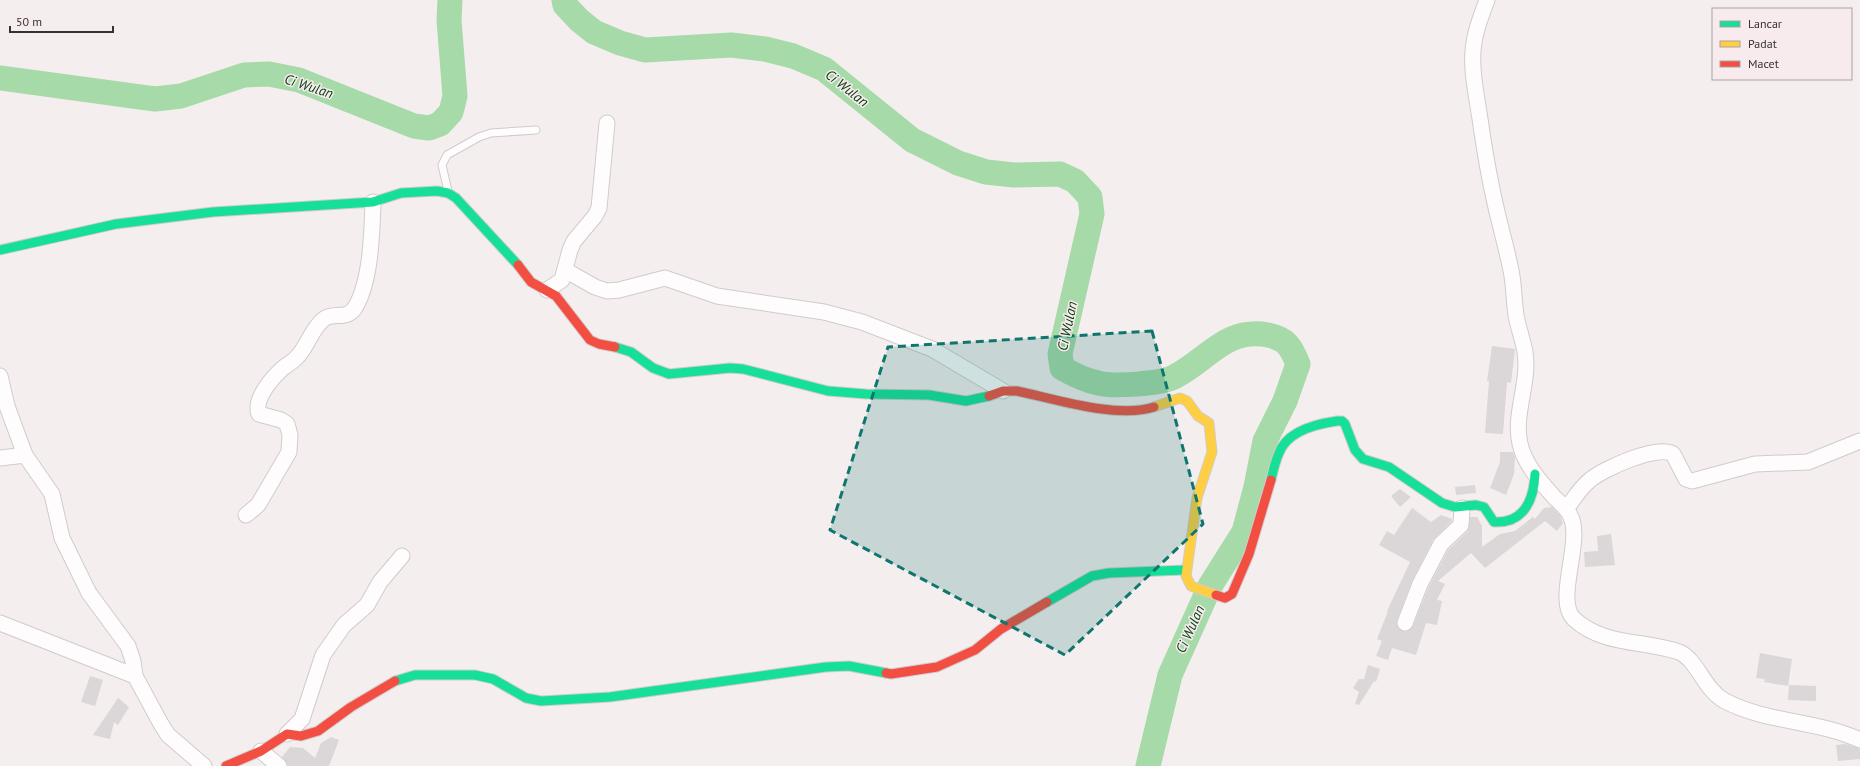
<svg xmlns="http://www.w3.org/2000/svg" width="1860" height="766" font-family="'PT Sans',sans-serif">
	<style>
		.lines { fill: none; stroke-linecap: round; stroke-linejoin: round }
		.river { stroke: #a6daa8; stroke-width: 25 }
		.building { fill: #dbd6d7 }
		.lane-casing { stroke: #d1cbcc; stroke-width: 9 }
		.street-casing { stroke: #d1cbcc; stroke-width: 17 }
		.fast-casing { stroke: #d1cbcc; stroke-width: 11 }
		.slow-casing { stroke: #d1cbcc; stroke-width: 11 }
		.jam-casing { stroke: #d1cbcc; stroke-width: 11 }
		.lane { stroke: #fefcfd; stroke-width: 7 }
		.street { stroke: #fefcfd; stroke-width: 15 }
		.fast { stroke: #16e098; stroke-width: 9 }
		.slow { stroke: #ffcf43; stroke-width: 9 }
		.jam { stroke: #f24e42; stroke-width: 9 }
		.marked { fill: #0f766e; fill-opacity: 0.2; stroke: #0f766e; stroke-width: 3; stroke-dasharray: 8 5; stroke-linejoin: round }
		.labels { text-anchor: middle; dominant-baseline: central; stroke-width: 3; stroke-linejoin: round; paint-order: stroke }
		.water-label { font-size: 14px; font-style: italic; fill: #003a0b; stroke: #f8ebed }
	</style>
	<rect width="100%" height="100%" fill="#f5eeef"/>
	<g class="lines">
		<g class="river">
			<path d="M 564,0 L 565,5 L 579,20 L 594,32 L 620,43 L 645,50 L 731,45 L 765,49 L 793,56 L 824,69 L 912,140 L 958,163 L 986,172 L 1014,175 L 1060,174 L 1075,181 L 1090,197 L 1092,214 L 1060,354 L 1062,368 C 1074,375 1084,380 1098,383 C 1113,387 1160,384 1174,377 C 1207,361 1225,327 1268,335 C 1287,339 1291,347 1298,364 L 1285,401 L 1265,441 L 1256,487 L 1244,532 L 1210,586 L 1170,675 L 1148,766"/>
			<polyline points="0,78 155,99 181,96 244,75 269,74 299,80 414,126 429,128 440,124 451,112 455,96 449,20 450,0"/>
		</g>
	</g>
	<g class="building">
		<polygon points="1492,346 1515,349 1511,383 1507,382 1503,434 1485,433 1489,381 1487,381"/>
		<polygon points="1500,452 1513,452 1515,457 1514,474 1506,495 1490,488 1500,462"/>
		<polygon points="1475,485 1476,493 1456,495 1455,487"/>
		<polygon points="1400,489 1411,497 1400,507 1391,496"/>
		<polygon points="1552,507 1560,515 1563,523 1557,531 1545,521 1485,568 1471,553 1438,581 1445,584 1437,600 1442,601 1437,625 1426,623 1416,655 1392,648 1388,660 1376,656 1382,641 1377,639 1388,611 1387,611 1410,562 1379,545 1387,531 1394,535 1412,508 1431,522 1441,515 1452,519 1452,521 1433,540 1412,581 1397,620 1398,628 1406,632 1413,626 1428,588 1448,550 1468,531 1470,517 1477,517 1482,526 1482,547 1500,534 1515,531 1533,517 1535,519 1544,508"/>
		<polygon points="1611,534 1615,565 1585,567 1584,552 1598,551 1597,536"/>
		<polygon points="1760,653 1792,659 1788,686 1764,682 1765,679 1756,678"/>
		<polygon points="1368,665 1380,669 1376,682 1374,681 1359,705 1355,704 1359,692 1353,688 1359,679 1364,679"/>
		<polygon points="90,676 103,680 95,706 81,702"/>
		<polygon points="1789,685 1816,686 1816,701 1788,700"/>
		<polygon points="118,698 129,707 118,725 114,722 110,739 93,735"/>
		<polygon points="331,737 339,740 329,766 288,766 287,763 282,757 290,747 303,748 315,758 321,743"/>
		<polygon points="1846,744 1860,749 1860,759 1838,761 1836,745"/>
	</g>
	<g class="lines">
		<defs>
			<polyline id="lane" points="448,191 442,165 447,155 479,137 491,133 536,130"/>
			<g id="street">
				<path d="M 1487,0 C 1481,16 1474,34 1473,51 C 1471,73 1477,97 1480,119 C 1485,154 1491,189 1500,224 C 1504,241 1509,258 1512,276 C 1514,289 1514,302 1516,315 C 1518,327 1523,340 1525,352 C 1530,383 1513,414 1520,444 C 1525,465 1540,481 1554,497 C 1559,502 1567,508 1570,515 C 1584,540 1554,600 1574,619 C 1603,646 1645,640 1679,652 C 1697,659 1704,690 1725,701 C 1767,723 1817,720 1860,740"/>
				<polyline points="565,270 595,287 607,291 619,290 665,278 717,296 824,312 862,322 932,349 1003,391"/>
				<polyline points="547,290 562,280 570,250 574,241 595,216 599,208 607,123"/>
				<polyline points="0,376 7,406 25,455 52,494 62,538 89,593 128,646 133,661 135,676"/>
				<polyline points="0,458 25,455"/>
				<path d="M 1566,509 C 1574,499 1580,488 1590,480 C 1603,469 1658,444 1673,454 L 1686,479 L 1692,481 L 1755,464 L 1808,462 L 1860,441"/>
				<path d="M 246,515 L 258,505 L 289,452 L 290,435 L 287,424 L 281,420 L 259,414 C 253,399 273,377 283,368 C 288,364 294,361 298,356 C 308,345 312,328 324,319 C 335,311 347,322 356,306 C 371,280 372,232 373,202"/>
				<polyline points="0,623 135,676 161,724 168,735 204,766"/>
				<polyline points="1405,623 1420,584 1441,544 1461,525 1462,508"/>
				<polyline points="287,734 302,719 323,655 344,625 367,605 380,582 402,556"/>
				<polyline points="261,751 279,766"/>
			</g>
			<g id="fast">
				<polyline points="0,250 116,224 213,212 373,202 401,193 437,191 448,193 456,198 518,265"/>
				<polyline points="615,347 631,352 653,368 669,374 730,368 743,369 828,391 866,394 929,395 966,401 989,396"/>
				<path d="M 1271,480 C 1273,471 1275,462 1279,453 C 1287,431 1316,424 1337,421 L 1342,421 L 1345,424 L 1355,450 L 1363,459 L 1389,467 L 1442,503 L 1455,507 L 1476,505 L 1484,507 L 1494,522 C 1524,524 1534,499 1535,474"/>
				<polyline points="1047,602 1092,576 1109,573 1185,570"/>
				<polyline points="395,681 415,675 475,675 493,679 526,698 541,701 610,697 826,667 849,666 886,673"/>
			</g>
			<polyline id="slow" points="1154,407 1180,398 1187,401 1198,416 1209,423 1212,452 1197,498 1186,576 1191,586 1216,595"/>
			<g id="jam">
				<polyline points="518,265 531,282 556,296 590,340 599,344 615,347"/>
				<path d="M 989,396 L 1003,391 L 1017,391 C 1055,399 1116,419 1154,407"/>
				<polyline points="1216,595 1225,598 1232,594 1249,554 1271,480"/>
				<polyline points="886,673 891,674 937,667 975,650 1001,629 1047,602"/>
				<polyline points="226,766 261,751 287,734 301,736 318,731 351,707 395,681"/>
			</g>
		</defs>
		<use href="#lane" class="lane-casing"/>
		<use href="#street" class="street-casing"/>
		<use href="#fast" class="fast-casing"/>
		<use href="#slow" class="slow-casing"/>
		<use href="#jam" class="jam-casing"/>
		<use href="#lane" class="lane"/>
		<use href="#street" class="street"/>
		<use href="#fast" class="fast"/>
		<use href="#slow" class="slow"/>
		<use href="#jam" class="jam"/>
	</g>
	<path class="marked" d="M 1152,331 L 1203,524 L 1065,655 L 830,530 L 888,347 Z"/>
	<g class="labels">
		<g class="water-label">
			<text transform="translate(309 86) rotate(18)">Ci Wulan</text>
			<text transform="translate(847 88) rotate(38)">Ci Wulan</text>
			<text transform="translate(1067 326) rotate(-78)">Ci Wulan</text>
			<text transform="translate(1190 629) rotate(-66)">Ci Wulan</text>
		</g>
	</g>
	<rect x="1712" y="8" width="140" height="72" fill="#f8ebed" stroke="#aaa1a2"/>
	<rect x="1720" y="21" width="20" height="6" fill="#16e098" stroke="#aaa1a2"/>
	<text x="1748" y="28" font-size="12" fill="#363132">Lancar</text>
	<rect x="1720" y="41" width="20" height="6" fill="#ffcf43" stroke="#aaa1a2"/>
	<text x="1748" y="48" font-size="12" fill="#363132">Padat</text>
	<rect x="1720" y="61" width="20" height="6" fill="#f24e42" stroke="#aaa1a2"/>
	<text x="1748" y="68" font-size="12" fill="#363132">Macet</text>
	<path d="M10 26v6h103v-6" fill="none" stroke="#363132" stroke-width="2"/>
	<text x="16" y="26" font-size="12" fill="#363132" stroke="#f8ebed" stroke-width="3" paint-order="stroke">50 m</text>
</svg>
